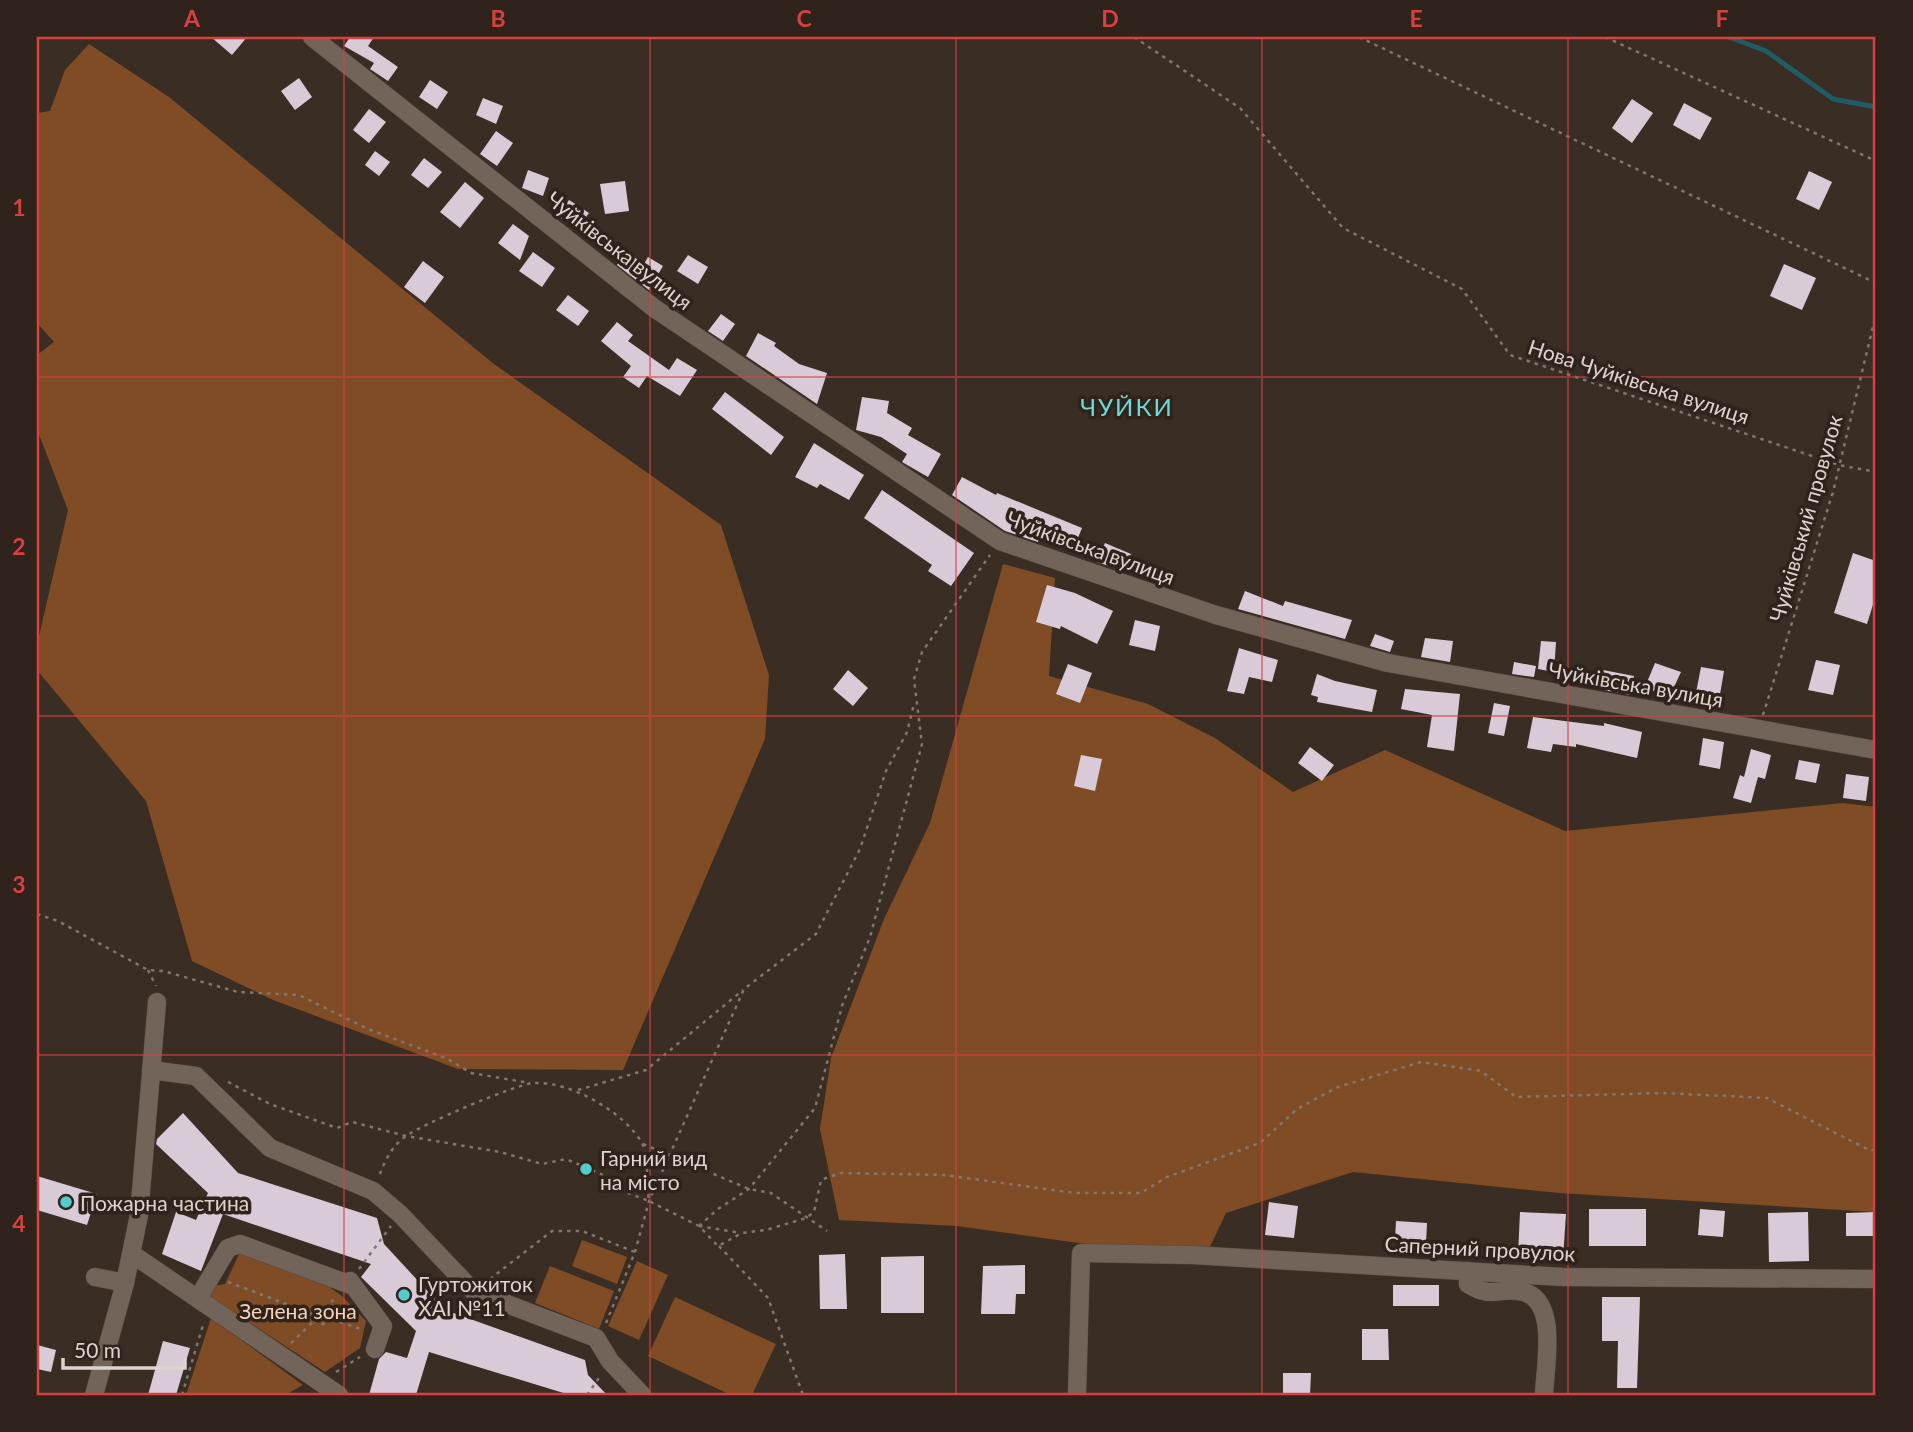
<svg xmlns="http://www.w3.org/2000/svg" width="1913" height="1432" font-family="Lato,sans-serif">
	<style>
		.green { fill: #7f4c25 }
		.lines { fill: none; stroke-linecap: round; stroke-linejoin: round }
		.stream { stroke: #205c63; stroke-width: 5 }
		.building { fill: #d9cad8 }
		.minor-casing { stroke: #564a43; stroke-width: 19 }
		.path { stroke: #82766f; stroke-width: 2.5; stroke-dasharray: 3.5 5; stroke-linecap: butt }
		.minor { stroke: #73645a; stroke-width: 18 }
		.grid { fill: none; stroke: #d74241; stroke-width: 2; stroke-opacity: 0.55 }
		.poi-dot { fill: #52cdcc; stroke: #30231b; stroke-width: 2.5 }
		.labels { text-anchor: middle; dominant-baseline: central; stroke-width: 7; stroke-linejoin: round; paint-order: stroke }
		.street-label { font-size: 21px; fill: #ddd4cf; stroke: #30231b }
		.poi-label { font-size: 21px; fill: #ddd4cf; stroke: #30231b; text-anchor: start }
		.park-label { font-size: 21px; fill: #f7d2ba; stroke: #30231b }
		.quarter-label { font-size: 24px; letter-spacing: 2px; fill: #6cd8d7; stroke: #30231b }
		.neatline { fill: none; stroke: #d74241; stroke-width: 2.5 }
		.grid-label { font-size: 23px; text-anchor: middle; font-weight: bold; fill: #d74241 }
	</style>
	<rect width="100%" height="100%" fill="#3a2d24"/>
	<g class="green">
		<polygon points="89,44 169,97 494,364 721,525 769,675 765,739 623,1070 458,1069 273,1000 192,961 146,801 37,670 37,645 68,510 37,429 37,355 54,342 37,323 37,113 50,111 65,70"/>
		<polygon points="1003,564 1055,578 1049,676 1148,704 1215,738 1293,792 1385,750 1565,831 1843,803 1876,807 1876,1212 1559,1193 1353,1172 1226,1213 1208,1251 1093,1245 957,1226 839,1220 820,1129 831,1058 884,919 930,823"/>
		<polygon points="582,1240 627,1257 617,1284 572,1266"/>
		<polygon points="240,1252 315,1277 342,1296 366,1321 360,1348 325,1372 209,1296 213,1286 225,1284"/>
		<polygon points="637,1261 668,1275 639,1340 608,1326"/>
		<polygon points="550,1266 614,1291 599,1329 535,1303"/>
		<polygon points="675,1297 776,1344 752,1395 731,1395 648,1356"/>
		<polygon points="211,1318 303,1385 285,1395 186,1395"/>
	</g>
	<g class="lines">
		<polyline class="stream" points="1729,37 1766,51 1833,99 1876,107"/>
	</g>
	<g class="building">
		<polygon points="211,37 247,37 232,55"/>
		<polygon points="350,37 374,37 368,46 398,67 388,81 370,69 374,63 344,46"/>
		<polygon points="299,78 312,97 295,110 281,91"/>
		<polygon points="430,80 448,92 437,109 419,97"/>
		<polygon points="483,98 503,106 496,124 476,115"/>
		<polygon points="1632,99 1653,113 1632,143 1612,128"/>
		<polygon points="1684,103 1712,118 1700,140 1673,125"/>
		<polygon points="369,109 386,122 369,143 353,130"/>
		<polygon points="496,131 513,143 497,166 480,154"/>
		<polygon points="375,151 390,162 379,176 365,165"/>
		<polygon points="424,158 442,172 428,188 411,175"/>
		<polygon points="528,170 549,178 543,196 522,188"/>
		<polygon points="1809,171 1832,182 1819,210 1796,199"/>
		<polygon points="625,181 629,211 605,214 600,184"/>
		<polygon points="465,182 484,198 460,228 440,212"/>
		<polygon points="569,200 589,213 577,229 558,216"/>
		<polygon points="513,224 529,236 520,260 498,243"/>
		<polygon points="533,252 555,268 542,287 519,271"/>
		<polygon points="626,252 644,264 648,257 663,266 649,290 617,265"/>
		<polygon points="688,255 708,267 698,284 677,271"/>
		<polygon points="423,261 444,277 425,303 404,287"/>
		<polygon points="1784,264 1816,278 1802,310 1770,296"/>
		<polygon points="568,295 589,311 578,326 556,310"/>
		<polygon points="721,314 735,324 723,341 708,331"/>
		<polygon points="617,322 633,335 628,341 669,370 677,358 697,370 680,396 647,376 639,388 623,377 631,366 601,341"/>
		<polygon points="758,333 776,343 774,346 799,364 827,373 817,404 746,356"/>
		<polygon points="725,392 784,437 771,455 712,409"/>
		<polygon points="862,397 889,401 887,413 912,428 908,435 941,454 928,477 902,462 907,454 881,437 856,430"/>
		<polygon points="814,443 864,475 849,500 820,484 817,488 795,477"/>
		<polygon points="962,477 996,495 997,493 1082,528 1073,550 1040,536 1038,542 1005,531 952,495"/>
		<polygon points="882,490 974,553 951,586 928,571 932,565 864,518"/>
		<polygon points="1105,543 1131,554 1124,571 1097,562"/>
		<polygon points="1853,553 1876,561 1876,595 1867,624 1834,613"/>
		<polygon points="1047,585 1075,593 1113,611 1097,644 1061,626 1060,629 1036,622"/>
		<polygon points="1245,591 1283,606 1285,601 1352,620 1345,639 1238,609"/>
		<polygon points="1135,620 1160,626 1155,651 1129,645"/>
		<polygon points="1375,634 1394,641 1390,652 1370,646"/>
		<polygon points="1425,638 1453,641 1450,662 1421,657"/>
		<polygon points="1541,641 1556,642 1554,672 1538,669"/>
		<polygon points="1239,648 1278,660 1272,682 1249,677 1244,694 1227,691"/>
		<polygon points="1816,660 1840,665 1833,695 1808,690"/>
		<polygon points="1514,662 1536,666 1534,677 1512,674"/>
		<polygon points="1655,663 1681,672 1669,698 1645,687"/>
		<polygon points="1068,664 1092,673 1080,703 1056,694"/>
		<polygon points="1701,667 1724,671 1718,706 1694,703"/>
		<polygon points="848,670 868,688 853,706 833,689"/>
		<polygon points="1603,670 1634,676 1630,695 1599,689"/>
		<polygon points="1317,674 1335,681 1377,690 1372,712 1317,702 1318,697 1311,695"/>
		<polygon points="1405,689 1460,694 1454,751 1427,747 1432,715 1401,709"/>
		<polygon points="1494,703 1510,706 1504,736 1488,733"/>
		<polygon points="1533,717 1604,726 1604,723 1642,732 1637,758 1576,744 1576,747 1553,744 1551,752 1527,748"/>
		<polygon points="1703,738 1724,742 1720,769 1699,765"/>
		<polygon points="1310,747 1334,765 1322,781 1298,763"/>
		<polygon points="1751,749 1771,755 1765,779 1758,777 1751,803 1733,798 1740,775 1744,777"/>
		<polygon points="1081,755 1102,759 1095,791 1074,786"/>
		<polygon points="1799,760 1820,764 1816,783 1795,779"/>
		<polygon points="1846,774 1869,777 1866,801 1843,798"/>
		<polygon points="183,1113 238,1173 377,1218 384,1244 445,1310 585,1360 588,1375 607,1395 570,1395 429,1352 416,1395 369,1395 379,1359 386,1352 407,1358 416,1331 361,1277 371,1264 223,1214 201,1271 162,1254 176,1212 196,1220 208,1193 156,1144 157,1139"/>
		<polygon points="37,1176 97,1194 87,1225 37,1210"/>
		<polygon points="1269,1202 1298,1206 1294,1238 1265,1235"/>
		<rect x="1589" y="1209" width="57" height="37"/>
		<polygon points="1700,1209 1725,1211 1723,1237 1698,1235"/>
		<polygon points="1520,1212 1566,1214 1563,1258 1518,1255"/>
		<polygon points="1808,1212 1809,1261 1769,1262 1768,1213"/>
		<polygon points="1876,1212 1876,1236 1846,1236 1846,1213"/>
		<polygon points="1396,1221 1427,1223 1426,1243 1395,1240"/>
		<polygon points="845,1254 847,1309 820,1309 819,1255"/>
		<polygon points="924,1256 924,1313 881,1313 881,1257"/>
		<polygon points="1025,1265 1025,1294 1016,1294 1015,1314 981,1314 983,1266"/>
		<rect x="1393" y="1285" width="46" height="21"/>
		<polygon points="1602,1297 1640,1297 1637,1388 1617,1388 1618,1341 1602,1341"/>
		<polygon points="1362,1329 1388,1329 1389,1360 1362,1360"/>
		<polygon points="163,1341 190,1348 176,1395 148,1395"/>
		<polygon points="37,1345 56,1350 51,1372 37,1369"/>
		<polygon points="1283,1373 1311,1373 1310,1395 1283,1395"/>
	</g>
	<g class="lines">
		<defs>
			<g id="minor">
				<polyline points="312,37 654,308 1000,541 1216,615 1388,663 1876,750"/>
				<polyline points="151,1070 196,1076 270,1148 373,1191 400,1214 473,1291 596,1338 610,1361 642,1395"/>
				<polyline points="132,1254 339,1395"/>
				<path d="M 1468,1271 L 1468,1284 C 1492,1299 1496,1288 1519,1291 C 1560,1296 1545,1365 1544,1395"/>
				<polyline points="95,1277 125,1283"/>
				<polyline points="198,1298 228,1248 240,1244 351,1285 350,1281 383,1326 375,1349"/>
				<polyline points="94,1395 125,1283 139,1215 157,1002"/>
				<polyline points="1077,1395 1081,1253 1192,1255 1563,1277 1876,1279"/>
			</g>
		</defs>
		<use href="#minor" class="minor-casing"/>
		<g class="path">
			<polyline points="1134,37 1240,108 1343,228 1462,289 1510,355 1839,465 1876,472"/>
			<polyline points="1359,37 1876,283"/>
			<polyline points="1605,37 1876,161"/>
			<polyline points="1763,715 1833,492 1876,314"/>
			<polyline points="37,914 58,921 148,970 163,971 238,992 299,995 368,1029 448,1059 471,1073 530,1083"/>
			<polyline points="148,970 156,986"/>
			<polyline points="228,1082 270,1104 337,1128 352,1122 406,1136 500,1152 542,1164 566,1159 601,1174 620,1190 649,1201"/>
			<polyline points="578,1090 646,1070 743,990"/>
			<polyline points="643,1144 749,1189 771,1193 827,1231"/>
			<path d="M 380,1174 C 385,1160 393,1145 406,1136 C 423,1124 516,1084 534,1083 C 570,1081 624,1112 642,1143 C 648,1154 647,1188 649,1201 L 699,1226 L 718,1246 L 742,1233 L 766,1230 L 806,1218 L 814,1212 L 821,1180 L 840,1173 L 944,1175 L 1075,1193 L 1141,1193 L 1167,1177 L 1260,1143 L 1297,1109 L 1338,1087 L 1421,1062 L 1481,1071 L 1516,1097 L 1663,1093 L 1767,1098 L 1869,1150 L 1876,1150"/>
			<polyline points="699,1226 718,1209 749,1189 815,1108 842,1006 870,937 922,744 914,679 922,652 990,555"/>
			<polyline points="699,1226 741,1233"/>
			<polyline points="719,1246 768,1298 803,1395"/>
			<polyline points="359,1269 391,1226"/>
			<polyline points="490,1279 552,1231 582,1231 635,1252"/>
			<polyline points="228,1282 310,1313"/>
			<polyline points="326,1309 335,1298"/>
			<path d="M 332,1319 L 323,1324 L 314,1321 L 310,1313 L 314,1307 C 324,1307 328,1309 332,1319 L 363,1330"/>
			<polyline points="606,1323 635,1252 649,1201 744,989 816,934 860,849 886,771 907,732 914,704"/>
			<polyline points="291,1343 314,1321"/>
			<polyline points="336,1372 360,1357"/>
			<polyline points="182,1395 203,1325"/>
			<polyline points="587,1395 601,1375"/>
		</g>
		<use href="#minor" class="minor"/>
	</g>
	<path class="grid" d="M 344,37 L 344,1395M 650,37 L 650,1395M 956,37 L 956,1395M 1262,37 L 1262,1395M 1568,37 L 1568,1395M 37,377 L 1876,377M 37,716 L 1876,716M 37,1055 L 1876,1055"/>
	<g class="poi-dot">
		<circle cx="586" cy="1169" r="7"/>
		<circle cx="66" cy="1202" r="7"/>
		<circle cx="404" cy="1295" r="7"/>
	</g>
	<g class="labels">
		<g class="street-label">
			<text transform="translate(620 250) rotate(38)">Чуйківська вулиця</text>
			<text transform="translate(1639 381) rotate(18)">Нова Чуйківська вулиця</text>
			<text transform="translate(1805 518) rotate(-74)">Чуйківський провулок</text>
			<text transform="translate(1091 547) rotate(20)">Чуйківська вулиця</text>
			<text transform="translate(1636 684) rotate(10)">Чуйківська вулиця</text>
			<text transform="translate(1480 1248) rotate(3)">Саперний провулок</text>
		</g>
		<g class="poi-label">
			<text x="600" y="1157">Гарний вид<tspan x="600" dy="24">на місто</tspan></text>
			<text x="80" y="1202">Пожарна частина</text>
			<text x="418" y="1283">Гуртожиток<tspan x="418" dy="24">ХАІ №11</tspan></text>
		</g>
		<g class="park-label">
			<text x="298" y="1310">Зелена зона</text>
		</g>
		<g class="quarter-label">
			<text x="1127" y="406">ЧУЙКИ</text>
		</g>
	</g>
	<rect width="1913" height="1432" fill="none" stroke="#30231b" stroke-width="77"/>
	<path d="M63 1358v10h122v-10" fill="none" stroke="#ddd4cf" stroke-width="3.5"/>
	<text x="74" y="1358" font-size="21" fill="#ddd4cf" stroke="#30231b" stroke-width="5" paint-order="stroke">50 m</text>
	<rect x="38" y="38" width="1836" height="1356" class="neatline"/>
	<g class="grid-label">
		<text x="192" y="27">A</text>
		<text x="498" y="27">B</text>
		<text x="804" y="27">C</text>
		<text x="1110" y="27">D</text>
		<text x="1416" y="27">E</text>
		<text x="1722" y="27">F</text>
		<text x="19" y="216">1</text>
		<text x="19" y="555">2</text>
		<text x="19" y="893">3</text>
		<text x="19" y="1232">4</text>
	</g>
</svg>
